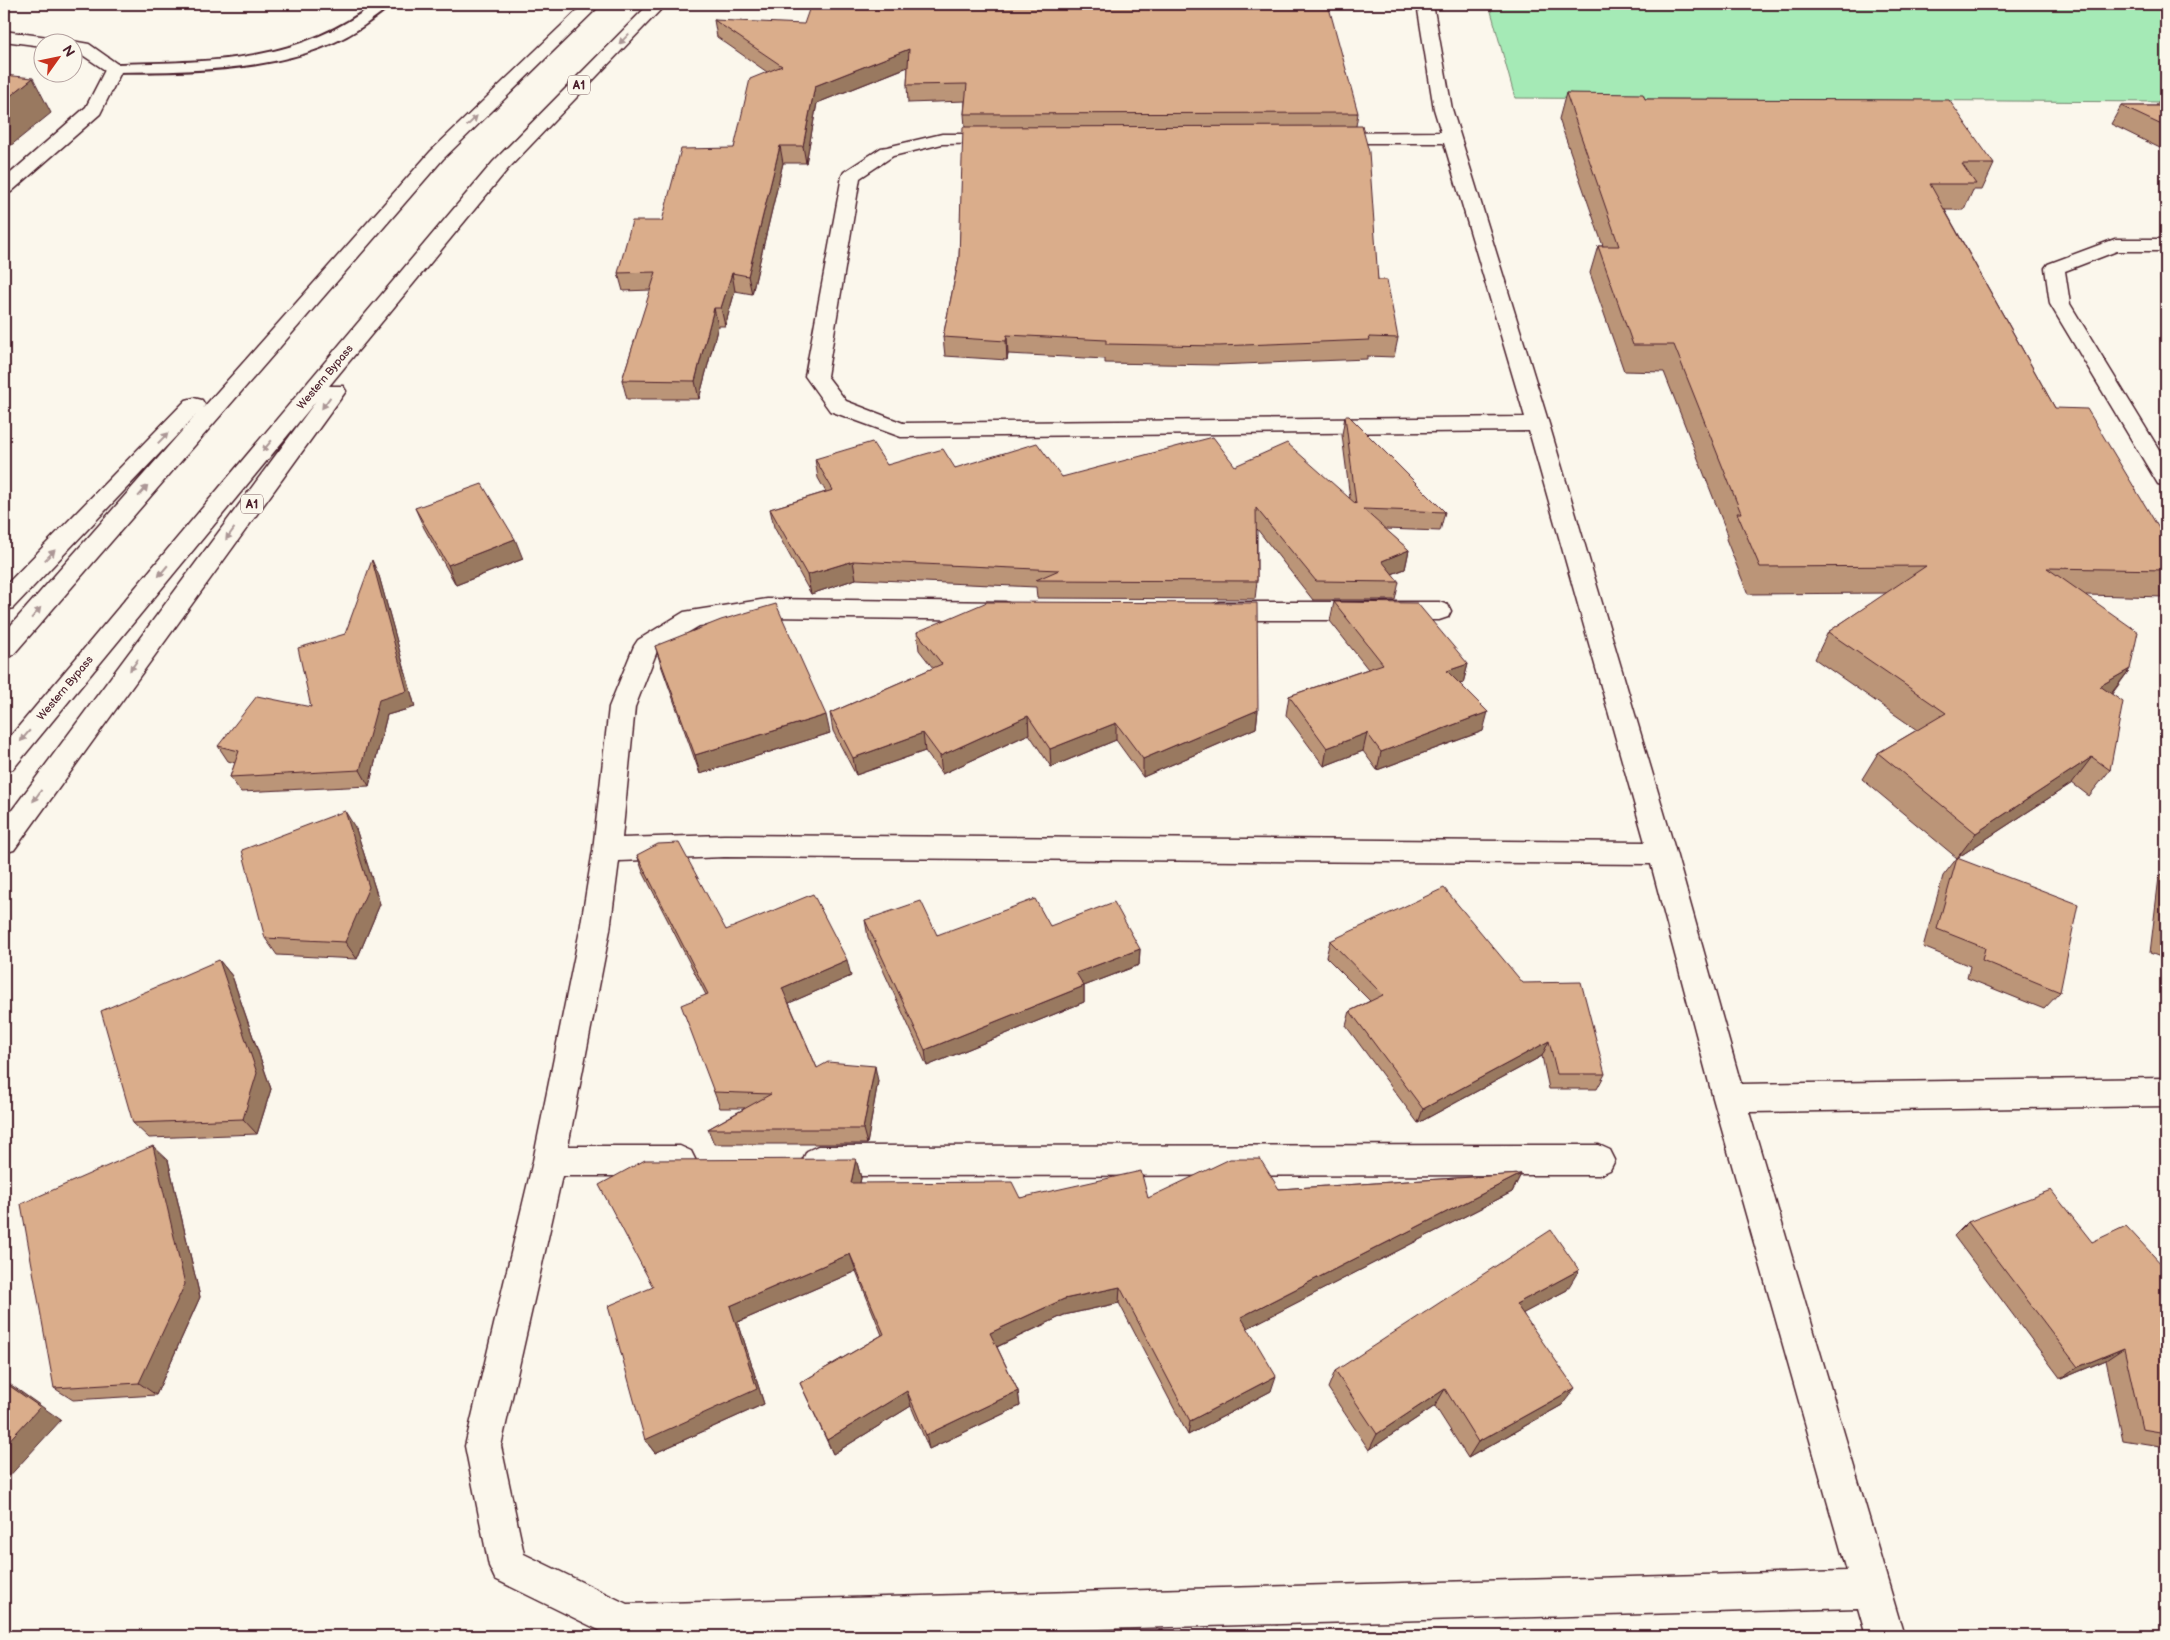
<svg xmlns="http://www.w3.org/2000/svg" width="2170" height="1640" font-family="'Balsamiq Sans',sans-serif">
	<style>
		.green { fill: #a5eab6; stroke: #788470 }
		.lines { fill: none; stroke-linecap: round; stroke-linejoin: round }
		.service-casing { stroke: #4a1f2b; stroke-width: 4 }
		.minor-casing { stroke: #4a1f2b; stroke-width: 3 }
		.trunk-casing { stroke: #4a1f2b; stroke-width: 3 }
		.service { fill: #fbf7ec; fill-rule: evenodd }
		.minor { fill: #fbf7ec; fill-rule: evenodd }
		.trunk { fill: #fbf7ec; fill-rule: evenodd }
		.wall { fill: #bb9578; stroke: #4a1f2b }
		.shaded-wall { fill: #997961; stroke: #4a1f2b }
		.building { fill: #daad8b; stroke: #4a1f2b }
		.oneway { fill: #ab9695 }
		.labels { text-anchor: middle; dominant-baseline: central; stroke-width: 4.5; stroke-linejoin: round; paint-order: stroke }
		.far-street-label { font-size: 11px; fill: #4a1f2b; stroke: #fbf7ec }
		.shield { fill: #fbf7ec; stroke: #7f6065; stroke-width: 1 }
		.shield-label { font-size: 12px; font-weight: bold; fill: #4a1f2b }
	</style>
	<rect width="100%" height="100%" fill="#fbf7ec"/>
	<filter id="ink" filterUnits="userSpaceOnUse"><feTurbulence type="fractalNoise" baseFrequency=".02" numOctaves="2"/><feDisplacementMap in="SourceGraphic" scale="10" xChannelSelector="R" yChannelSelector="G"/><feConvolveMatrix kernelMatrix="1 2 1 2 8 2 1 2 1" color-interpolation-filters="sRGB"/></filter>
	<g filter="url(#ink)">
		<polygon class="green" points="1489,4 2166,4 2166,102 1515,98"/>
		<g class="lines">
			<defs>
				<path id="service" d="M 374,4 L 390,4 C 385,11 376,16 370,21 C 302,73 195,71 114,72 L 107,68 L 114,64 C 209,62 296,64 374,4 Z"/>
				<g id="minor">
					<path d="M 1417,4 L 1433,4 L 1452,109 L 1549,424 L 1676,853 L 1741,1084 L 2166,1078 L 2166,1106 L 1749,1112 L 1904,1636 L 1866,1636 L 1858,1608 L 844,1636 L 611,1636 L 495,1579 L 489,1566 L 465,1446 L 533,1161 L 580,930 L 593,850 L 609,707 L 634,646 L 638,640 L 684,612 L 767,599 L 1005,602 L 1014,605 L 1017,611 L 1014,617 L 1005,620 L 767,617 L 699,626 L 657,651 L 635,707 L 622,838 L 724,835 L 1645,842 L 1529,431 L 901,437 L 830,411 L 805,376 L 842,176 L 844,172 L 881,148 L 887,147 L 942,134 L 1001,134 L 1007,135 L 1010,139 L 1007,143 L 942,144 L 893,156 L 860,178 L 827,376 L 846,401 L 903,423 L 1525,417 L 1444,143 L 1329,143 L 1323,142 L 1320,138 L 1323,134 L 1329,133 L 1441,132 L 1434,109 ZM 724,857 L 1651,864 L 1713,1098 L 1847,1571 L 627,1604 L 524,1554 L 501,1446 L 562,1176 L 680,1176 L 691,1171 L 696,1161 L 691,1151 L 680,1146 L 568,1146 L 610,930 L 619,861 Z"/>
					<polygon points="4,31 48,37 54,38 56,42 42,42 42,46 4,41"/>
					<polygon points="72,41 89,44 123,68 100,114 11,192 4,194 4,179 86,107 105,70 78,52 72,51 72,42 66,42"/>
					<polygon points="2115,239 2166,239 2166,251 2117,251 2065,271 2070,304 2166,461 2166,486 2158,484 2050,304 2045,268 2048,264"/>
					<polygon points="1220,602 1439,602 1448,605 1451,611 1448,617 1439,620 1220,620 1211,617 1208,611 1211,605"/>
					<polygon points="1599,1145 1610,1150 1615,1160 1610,1170 1599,1175 818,1176 807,1171 802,1161 807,1151 818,1146"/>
				</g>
				<g id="trunk">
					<polygon points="584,4 601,4 443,159 13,655 4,658 4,633 196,415 13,608 4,611 4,587 186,400 194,398 202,400 205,405 203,408 431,151"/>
					<polygon points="649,4 666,4 507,170 329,386 343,386 346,391 14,850 4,853 4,821 316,401 13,769 4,772 4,744 493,162"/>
				</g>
			</defs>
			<use href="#service" class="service-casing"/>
			<use href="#minor" class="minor-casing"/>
			<use href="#trunk" class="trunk-casing"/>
			<use href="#service" class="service"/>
			<use href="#minor" class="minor"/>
			<use href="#trunk" class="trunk"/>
		</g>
		<g class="wall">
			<polygon points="714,20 1358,113 1356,126 1378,280 1398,338 1394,357 1367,356 1367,359 1217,365 1105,363 1105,359 1008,354 1007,360 945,356 943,337 959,258 965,127 964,114 965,101 908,103 907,85 908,67 817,103 806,163 783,163 752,294 735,291 725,326 718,326 699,399 627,399 622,380 651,290 623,291 618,273 662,221 734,148 767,72 717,37"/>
			<polygon points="1566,93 1645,99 1994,164 1982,190 1973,190 1964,210 1945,210 2055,408 2166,540 2166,595 2165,597 2086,595 2130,669 2112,694 2110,770 2089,796 2072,783 1957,858 1862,779 1878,753 1917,730 1815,659 1828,632 1887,593 1748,594 1726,539 1728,535 1664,372 1624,371 1590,273 1598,246 1603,246 1559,119"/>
			<polygon points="2166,98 2166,151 2111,124 2121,106 2156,106 2160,99"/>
			<polygon points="1345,416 1445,512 1440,531 1385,529 1409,550 1405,569 1392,574 1399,582 1395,600 1313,600 1257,529 1257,581 1255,599 1037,598 1036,587 856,579 811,594 774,527 770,509 826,492 818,478 815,459 887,465 955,468 1062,477 1235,466 1350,498 1342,435"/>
			<polygon points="415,508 523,559 456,585 424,528"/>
			<polygon points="379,576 415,707 387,715 369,786 241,792 230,777 235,763 228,761 218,746 311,707 345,634"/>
			<polygon points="1334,602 1468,664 1463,683 1460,684 1483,731 1377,770 1363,751 1324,766 1286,715 1289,696 1368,669 1330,621"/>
			<polygon points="917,632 1258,710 1256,728 1143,777 1116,740 1051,767 1029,734 942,774 925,751 856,775 833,731 830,713 933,668 919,650"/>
			<polygon points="655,646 830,733 700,774 661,665"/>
			<polygon points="356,829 380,904 357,959 277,955 265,938"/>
			<polygon points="637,855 726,930 851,976 789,1003 817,1068 878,1081 867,1144 714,1144 708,1129 745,1108 720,1108 714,1092 706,995 643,872"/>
			<polygon points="1957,858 2060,992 2044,1009 1967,978 1970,966 1923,947 1943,876"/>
			<polygon points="2166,870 2166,959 2150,953 2159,877"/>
			<polygon points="865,920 937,935 1050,926 1140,949 1139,965 1084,986 1084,1002 927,1066 868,937"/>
			<polygon points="1330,941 1523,983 1605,1074 1597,1089 1549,1089 1542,1056 1418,1123 1346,1026 1350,1011 1370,1001 1326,957"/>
			<polygon points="219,960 232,976 271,1089 257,1134 149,1138 133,1123"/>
			<polygon points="856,1159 861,1178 860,1183 1020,1198 1148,1198 1279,1189 1521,1174 1512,1192 1247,1328 1271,1391 1188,1435 1119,1303 1064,1315 997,1347 1018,1391 1020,1406 929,1449 911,1406 833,1454 800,1383 882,1335 856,1271 738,1322 764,1404 655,1453 645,1440 653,1287"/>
			<polygon points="168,1160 200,1297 156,1395 73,1400 54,1388"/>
			<polygon points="1968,1222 2092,1242 2164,1267 2166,1266 2166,1447 2123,1440 2106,1360 2061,1379 1954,1236"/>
			<polygon points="1567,1290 1523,1313 1562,1405 1468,1458 1435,1406 1369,1450 1328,1388 1335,1371"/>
		</g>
		<g class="shaded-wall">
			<polygon points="909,49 910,66 817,103 806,163 803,146 815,86"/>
			<polygon points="33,78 51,113 4,151 4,101"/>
			<polygon points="780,146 783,163 752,294 748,276"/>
			<polygon points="732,273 735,291 725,326 721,308"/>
			<polygon points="714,308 718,326 699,399 695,381"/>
			<polygon points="1007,335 1008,354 1007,360 1006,341"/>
			<polygon points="515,539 523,559 456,585 448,565"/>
			<polygon points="1409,550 1405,569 1378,579 1382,561"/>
			<polygon points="372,560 379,576 415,707 387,715 369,786 360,770"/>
			<polygon points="853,561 856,579 811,594 807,575"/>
			<polygon points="1468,664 1463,683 1442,690 1447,671"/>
			<polygon points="2130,669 2110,695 2100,686"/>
			<polygon points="1258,710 1256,728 1143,777 1143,759"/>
			<polygon points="1488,712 1483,731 1377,770 1381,752"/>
			<polygon points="826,715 830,733 700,774 695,755"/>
			<polygon points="1028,716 1029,734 942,774 940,756"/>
			<polygon points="1116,723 1116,740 1051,767 1050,749"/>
			<polygon points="923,733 925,751 856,775 853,758"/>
			<polygon points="1367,733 1363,751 1324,766 1327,748"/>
			<polygon points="2092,757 2072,783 1957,858 1976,833"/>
			<polygon points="345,811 356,829 380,904 357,959 345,942"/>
			<polygon points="1140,949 1139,965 1076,989 1076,973"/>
			<polygon points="219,960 232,976 271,1089 257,1134 243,1119"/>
			<polygon points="847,960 851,976 787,1004 782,988"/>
			<polygon points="1084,986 1084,1002 927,1066 925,1050"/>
			<polygon points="1549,1041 1542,1056 1418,1123 1423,1109"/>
			<polygon points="875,1066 878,1081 867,1144 863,1129"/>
			<polygon points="153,1146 168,1160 200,1297 156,1395 139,1383"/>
			<polygon points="856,1159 861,1178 856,1201 851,1183"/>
			<polygon points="1521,1174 1512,1192 1238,1333 1241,1317"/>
			<polygon points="850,1254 856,1271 738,1322 764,1404 655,1453 645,1440 730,1306"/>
			<polygon points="1579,1270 1567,1290 1505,1323 1516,1304"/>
			<polygon points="1120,1287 1119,1303 1064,1315 992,1349 990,1333 1064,1299"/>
			<polygon points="2124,1348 2106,1360 2061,1379 2078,1367"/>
			<polygon points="1276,1376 1271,1391 1188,1435 1190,1421"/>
			<polygon points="4,1380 61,1420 4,1482"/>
			<polygon points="1575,1388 1562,1405 1468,1458 1478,1442"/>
			<polygon points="1445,1389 1435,1406 1369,1450 1377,1434"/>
			<polygon points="907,1391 911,1406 833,1454 827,1440"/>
			<polygon points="1018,1391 1020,1406 929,1449 926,1435"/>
		</g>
		<g class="building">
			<polygon points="811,4 1328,4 1358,113 964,114 967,84 907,85 909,49 815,86 803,146 780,146 748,276 732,273 721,308 714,308 695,381 622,380 656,272 618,273 632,221 662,221 681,149 734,148 750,79 782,66 714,20 804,24"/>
			<polygon points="4,75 33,78 4,101"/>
			<polygon points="1566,93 1643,94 1645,99 1949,100 1994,164 1962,164 1976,184 1930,184 2055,408 2087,409 2166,540 2166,570 2047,568 2138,632 2130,669 2100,686 2123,702 2110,770 2092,757 1976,833 1878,753 1946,713 1828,632 1926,566 1760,567 1737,513 1741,513 1674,345 1633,345 1598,246 1619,246"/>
			<polygon points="2166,98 2166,106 2160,99"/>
			<polygon points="2121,106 2166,106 2166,127"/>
			<polygon points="1362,126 1369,152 1378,280 1387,280 1398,338 1369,337 1370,340 1219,346 1106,344 1106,340 1007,335 1006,341 943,337 959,258 963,127"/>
			<polygon points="1345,416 1349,416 1445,512 1363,509 1409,550 1382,561 1399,582 1316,581 1256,508 1257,581 1036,580 1059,570 853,561 807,575 770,509 833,490 815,459 872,442 887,465 943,449 955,468 1037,443 1062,477 1213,437 1235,466 1287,443 1356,504"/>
			<polygon points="482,484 515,539 448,565 415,508"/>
			<polygon points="372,560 407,691 379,700 360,770 230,777 239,751 218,746 257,696 311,707 298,648 345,634"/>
			<polygon points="987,602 1257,603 1258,710 1143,759 1116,723 1050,749 1028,716 940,756 923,733 853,758 830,713 942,664 917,632"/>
			<polygon points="1334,602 1417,603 1468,664 1447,671 1488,712 1381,752 1367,733 1327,748 1289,696 1383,664"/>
			<polygon points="776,604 826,715 695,755 655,646 721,620"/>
			<polygon points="345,811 369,887 345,942 265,938 242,850"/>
			<polygon points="679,843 726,930 813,894 847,960 782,988 817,1068 828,1062 875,1066 863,1129 708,1129 771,1094 714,1092 681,1005 708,994 637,855 658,844"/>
			<polygon points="1957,858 2078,904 2060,992 1982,960 1985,948 1937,929"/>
			<polygon points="1444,888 1523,983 1581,982 1605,1074 1557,1074 1549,1041 1423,1109 1350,1011 1383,995 1330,941"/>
			<polygon points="1035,899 1050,926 1114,902 1140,949 1076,973 1084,986 925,1050 865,920 921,901 937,935"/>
			<polygon points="219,960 257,1073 243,1119 133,1123 101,1011"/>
			<polygon points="153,1146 185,1284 139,1383 54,1388 21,1204"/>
			<polygon points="856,1159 851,1183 1012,1182 1020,1198 1141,1171 1148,1198 1230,1159 1260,1159 1279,1189 1521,1174 1241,1317 1276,1376 1190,1421 1120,1287 1064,1299 990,1333 1018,1391 926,1435 907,1391 827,1440 800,1383 884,1334 850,1254 730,1306 757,1389 645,1440 608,1306 653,1287 599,1185 645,1160"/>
			<polygon points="2051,1190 2092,1242 2126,1226 2164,1267 2166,1266 2166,1433 2142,1429 2124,1348 2078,1367 1968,1222"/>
			<polygon points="1551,1230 1579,1270 1516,1304 1575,1388 1478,1442 1445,1389 1377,1434 1335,1371"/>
			<polygon points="4,1382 40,1407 4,1446"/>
		</g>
		<defs><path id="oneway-solid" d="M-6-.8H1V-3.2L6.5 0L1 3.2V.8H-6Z" transform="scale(1.25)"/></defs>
		<g class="oneway">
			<use href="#oneway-solid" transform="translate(624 39) rotate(134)"/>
			<use href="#oneway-solid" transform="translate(472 121) rotate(-44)"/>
			<use href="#oneway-solid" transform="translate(326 403) rotate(126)"/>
			<use href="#oneway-solid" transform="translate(163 438) rotate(-46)"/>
			<use href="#oneway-solid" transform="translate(267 446) rotate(130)"/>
			<use href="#oneway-solid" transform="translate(143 491) rotate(-49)"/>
			<use href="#oneway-solid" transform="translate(230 534) rotate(126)"/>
			<use href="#oneway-solid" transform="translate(50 555) rotate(-46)"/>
			<use href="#oneway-solid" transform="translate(163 571) rotate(130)"/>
			<use href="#oneway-solid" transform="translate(36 613) rotate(-49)"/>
			<use href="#oneway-solid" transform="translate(134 665) rotate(126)"/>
			<use href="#oneway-solid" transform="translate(25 736) rotate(130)"/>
			<use href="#oneway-solid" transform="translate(37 796) rotate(126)"/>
		</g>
	</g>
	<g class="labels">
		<g class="far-street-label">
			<text transform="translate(325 377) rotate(-50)">Western Bypass</text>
			<text transform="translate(65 688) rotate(-50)">Western Bypass</text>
		</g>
		<g class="shield">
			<rect x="568" y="75.5" width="22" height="19" rx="4"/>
			<rect x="241" y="494.5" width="22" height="19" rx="4"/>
		</g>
		<g class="shield-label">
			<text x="579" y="85">A1</text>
			<text x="252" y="504">A1</text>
		</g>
	</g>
	<rect width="2170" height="1640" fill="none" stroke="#fbf7ec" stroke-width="20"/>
	<rect x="10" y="10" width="2150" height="1620" fill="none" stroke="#4a1f2b" stroke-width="2" filter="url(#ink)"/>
	<g transform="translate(58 58) rotate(57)"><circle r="24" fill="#fbf7ec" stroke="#b4a19f"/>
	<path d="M0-4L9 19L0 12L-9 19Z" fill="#c8321e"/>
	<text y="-8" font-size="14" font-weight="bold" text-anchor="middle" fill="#4a1f2b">N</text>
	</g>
</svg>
